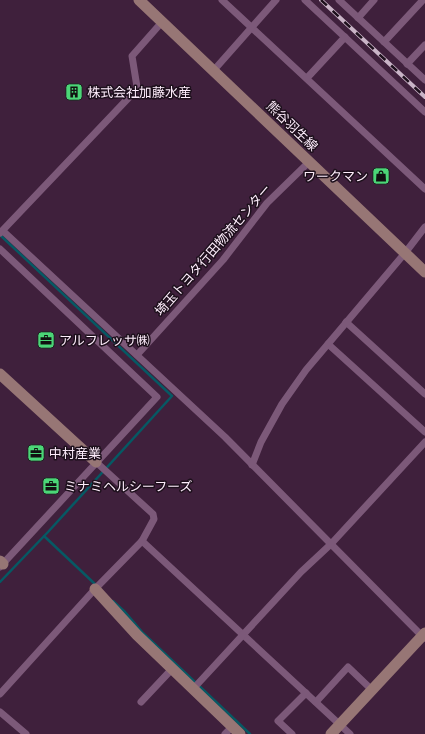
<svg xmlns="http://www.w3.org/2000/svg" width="425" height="734" font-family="'Space Grotesk','Noto Sans JP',sans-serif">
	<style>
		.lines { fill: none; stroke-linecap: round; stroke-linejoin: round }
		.stream { stroke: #065964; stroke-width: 2.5 }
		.street { stroke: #7c5979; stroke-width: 7 }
		.secondary { stroke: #977675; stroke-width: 11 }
		.rail-casing { stroke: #c9b4c7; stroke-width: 4 }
		.rail { stroke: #1d101c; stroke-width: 2.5; stroke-dasharray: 8; stroke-linecap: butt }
		.labels { text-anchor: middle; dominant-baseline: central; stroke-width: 3; stroke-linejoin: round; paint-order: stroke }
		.poi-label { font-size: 13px; fill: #feedfc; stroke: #1d101c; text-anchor: start }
		.street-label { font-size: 13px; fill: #feedfc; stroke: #1d101c }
	</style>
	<rect width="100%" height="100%" fill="#3f203c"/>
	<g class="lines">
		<g class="stream">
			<polyline points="0,235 172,396 48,532 0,582"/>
			<polyline points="44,536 96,585"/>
			<polyline points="113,601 125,612 143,633 250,734"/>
		</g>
		<g class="street">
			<polyline points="222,0 425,189"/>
			<polyline points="305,0 425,112"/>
			<polyline points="339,0 425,80"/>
			<polyline points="358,18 374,0"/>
			<polyline points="384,42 422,1"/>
			<polyline points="407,64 425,45"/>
			<polyline points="214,70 276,0"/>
			<polyline points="307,78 345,37"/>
			<polyline points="3,231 225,437 424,638"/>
			<polyline points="0,233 136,90 137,87 132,56 162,22"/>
			<polyline points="0,249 157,397 0,567"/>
			<polyline points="346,322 425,394"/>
			<polyline points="328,344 425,432"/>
			<polyline points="137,355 223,260 267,203 309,162"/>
			<polyline points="252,465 261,442 282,404 306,370 405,253 425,227"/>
			<polyline points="142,541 350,734"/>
			<polyline points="193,689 301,572 331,544 425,442"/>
			<polyline points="0,694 95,589 142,541 154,519 153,514 96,462"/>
			<polyline points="141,702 172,669"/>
			<polyline points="316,702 348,667 372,690"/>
			<polyline points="0,712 26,734"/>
			<polyline points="225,734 232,727"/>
			<polyline points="292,734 278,721 306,693"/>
		</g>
		<g class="secondary">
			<polyline points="139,0 425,272"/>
			<polyline points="0,374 96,462"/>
			<polyline points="0,561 3,564"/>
			<polyline points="95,589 137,635 240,734"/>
			<polyline points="331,734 425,633"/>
		</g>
		<defs>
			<polyline id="rail" points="321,0 425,97"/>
		</defs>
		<use href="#rail" class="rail-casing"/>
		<use href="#rail" class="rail"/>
	</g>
	<defs>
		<symbol id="building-square" viewBox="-11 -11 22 22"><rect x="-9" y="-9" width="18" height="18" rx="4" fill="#4bd677" stroke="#1d101c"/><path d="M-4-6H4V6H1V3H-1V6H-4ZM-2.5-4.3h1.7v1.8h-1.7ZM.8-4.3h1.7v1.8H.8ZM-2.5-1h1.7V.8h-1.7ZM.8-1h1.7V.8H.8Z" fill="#111"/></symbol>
		<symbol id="shop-square" viewBox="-11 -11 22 22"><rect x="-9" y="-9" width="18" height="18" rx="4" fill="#4bd677" stroke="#1d101c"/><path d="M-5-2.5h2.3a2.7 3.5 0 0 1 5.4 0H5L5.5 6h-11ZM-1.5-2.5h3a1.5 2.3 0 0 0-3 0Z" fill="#111"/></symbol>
		<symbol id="office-square" viewBox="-11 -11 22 22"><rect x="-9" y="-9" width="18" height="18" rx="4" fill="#4bd677" stroke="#1d101c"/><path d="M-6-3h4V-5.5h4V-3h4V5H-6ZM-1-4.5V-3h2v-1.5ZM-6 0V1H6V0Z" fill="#111"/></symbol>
	</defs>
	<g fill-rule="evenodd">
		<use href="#building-square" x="64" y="82" width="20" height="20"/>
		<use href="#shop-square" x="371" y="166" width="20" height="20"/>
		<use href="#office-square" x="36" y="330" width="20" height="20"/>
		<use href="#office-square" x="26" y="443" width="20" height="20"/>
		<use href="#office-square" x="41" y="476" width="20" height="20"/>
	</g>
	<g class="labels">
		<g class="poi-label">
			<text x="87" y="92">株式会社加藤水産</text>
			<text x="368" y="176" text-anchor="end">ワークマン</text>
			<text x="59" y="340">アルフレッサ㈱</text>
			<text x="49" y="453">中村産業</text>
			<text x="64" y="486">ミナミヘルシーフーズ</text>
		</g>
		<g class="street-label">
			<text transform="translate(292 126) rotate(44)">熊谷羽生線</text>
			<text transform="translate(213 250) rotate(-49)">埼玉トヨタ行田物流センター</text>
		</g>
	</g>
</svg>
